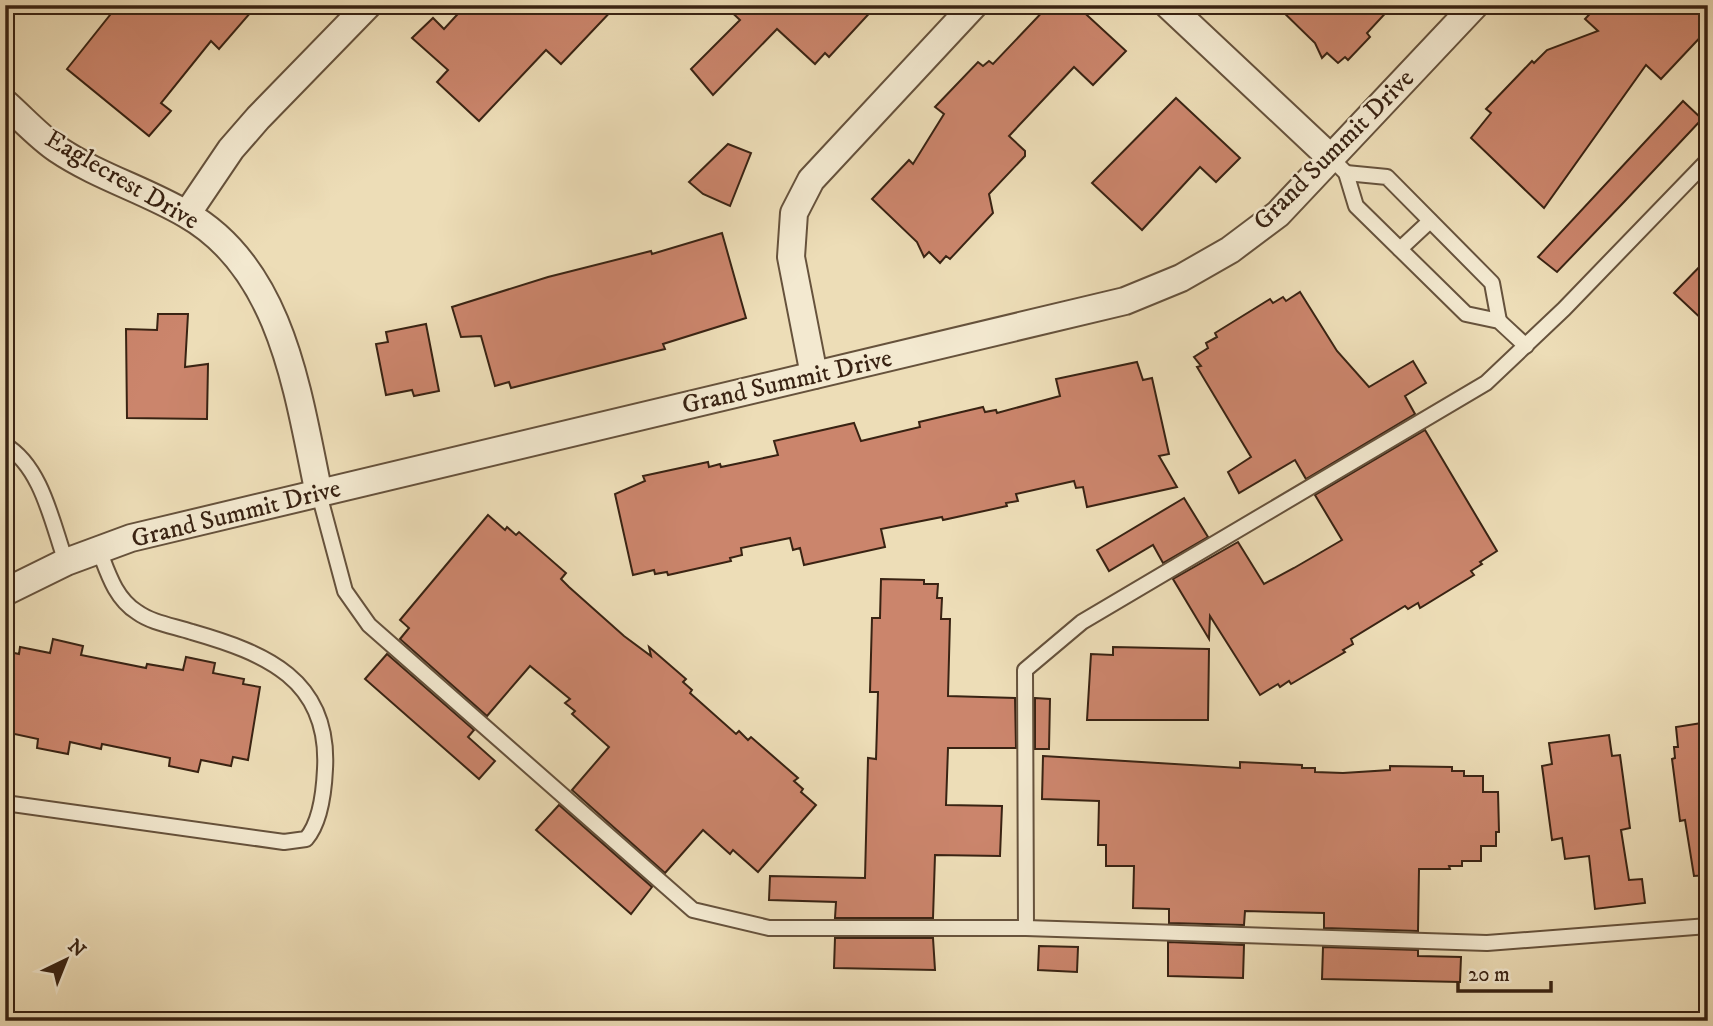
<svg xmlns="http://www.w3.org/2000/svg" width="1713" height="1026" font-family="'IM FELL DW Pica',serif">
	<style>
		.building { fill: #cb856c; stroke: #392313; stroke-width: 2 }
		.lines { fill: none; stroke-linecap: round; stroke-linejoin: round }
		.lane-casing { stroke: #66523c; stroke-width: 18 }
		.street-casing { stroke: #66523c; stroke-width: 30 }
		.lane { stroke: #f3e9d0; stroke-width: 14 }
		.street { stroke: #f3e9d0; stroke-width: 26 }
		.labels { text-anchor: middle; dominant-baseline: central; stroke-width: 5; stroke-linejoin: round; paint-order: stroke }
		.street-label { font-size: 26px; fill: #392313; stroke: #f3e9d0 }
	</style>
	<rect width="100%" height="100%" fill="#edddb7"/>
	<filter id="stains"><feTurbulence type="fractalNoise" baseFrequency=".00286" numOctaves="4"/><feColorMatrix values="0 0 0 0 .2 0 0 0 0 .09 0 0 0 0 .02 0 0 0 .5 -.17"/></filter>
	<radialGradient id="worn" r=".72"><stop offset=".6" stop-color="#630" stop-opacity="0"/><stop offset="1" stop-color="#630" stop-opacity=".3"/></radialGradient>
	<g class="building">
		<polygon points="118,5 257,5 219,49 211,41 161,103 171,111 149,136 67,69"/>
		<polygon points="466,5 617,5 561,64 546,50 479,121 437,82 448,70 412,38 433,18 444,29"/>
		<polygon points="724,5 877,5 829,57 825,53 815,64 777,29 713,95 691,69 740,20"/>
		<polygon points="1049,5 1076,5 1126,51 1093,85 1074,67 1009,136 1025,151 1025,156 989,194 993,213 950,259 946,256 940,263 929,252 924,257 917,242 872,199 909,160 913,164 944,114 935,107 978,62 983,66 989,61 993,64"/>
		<polygon points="1276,5 1393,5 1367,33 1370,37 1348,60 1345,57 1338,63 1327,53 1322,58 1315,43"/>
		<polygon points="1598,5 1708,5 1708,29 1661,79 1646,65 1544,208 1471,138 1491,113 1486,109 1532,61 1534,63 1547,50 1598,31 1585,19"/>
		<polygon points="1176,98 1240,158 1216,182 1200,167 1142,230 1092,183"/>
		<polygon points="1683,101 1702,119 1624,202 1557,272 1538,257"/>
		<polygon points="728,144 751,153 730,206 703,194 689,182"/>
		<polygon points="722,233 746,318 663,344 665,349 511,388 509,382 495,386 481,336 461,337 452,307 548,277 651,251 652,254"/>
		<polygon points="1708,258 1708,325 1674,293"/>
		<polygon points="1300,292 1337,351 1369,387 1413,361 1426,383 1405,396 1415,414 1306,479 1295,460 1239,493 1228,472 1251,457 1197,367 1201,366 1194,357 1208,348 1206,343 1217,337 1215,333 1270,299 1273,303 1283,297 1286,301"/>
		<polygon points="158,314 188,314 185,367 208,364 207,419 127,418 126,329 157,330"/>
		<polygon points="426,324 439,391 414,396 412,390 386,395 376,344 388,342 386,332"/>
		<polygon points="1137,362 1143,380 1152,378 1169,454 1159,456 1177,487 1087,507 1083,487 1076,488 1074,481 1016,494 1018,501 1006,503 1007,506 943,520 942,517 881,529 885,547 804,565 800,548 793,550 790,538 741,548 742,555 730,558 731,561 668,575 667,572 655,574 654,570 633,575 615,494 645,481 643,476 708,462 709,467 720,464 721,467 778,455 774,441 854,423 861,441 920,427 919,422 983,407 985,412 996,410 997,413 1060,396 1056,379"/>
		<polygon points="1425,430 1497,551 1480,562 1482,564 1471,571 1474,575 1420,608 1418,603 1408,609 1405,606 1351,639 1353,644 1343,650 1345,652 1291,684 1289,681 1280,687 1278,684 1260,695 1210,616 1209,639 1173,579 1238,542 1264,584 1294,568 1342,540 1315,495"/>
		<polygon points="1184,498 1208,537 1163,563 1153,545 1109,571 1097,550"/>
		<polygon points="488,515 505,530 507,527 516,535 519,532 566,573 561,579 569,587 624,636 651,656 649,647 686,679 683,682 692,690 690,693 736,734 739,731 748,740 751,737 798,778 794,781 803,789 801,792 816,805 758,872 733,850 730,854 703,830 665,873 572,790 609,747 572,714 575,711 565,703 570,699 530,666 487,716 400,639 409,628 400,620"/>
		<polygon points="881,579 924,580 924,584 938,584 937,598 942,598 941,619 950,619 948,696 1015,698 1016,748 948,748 946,805 1002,806 1000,856 935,855 933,918 835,918 836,902 769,900 770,876 865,878 868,758 876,759 878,692 870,692 872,618 880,618"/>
		<polygon points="53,639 83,646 81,655 146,668 147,664 183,670 186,657 215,663 213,673 244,679 243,684 260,687 248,760 233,757 231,766 201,760 198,772 169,766 170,758 102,744 101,749 70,742 68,754 37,748 38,739 5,732 5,651 19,654 20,647 50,653"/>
		<polygon points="1113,647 1209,649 1208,720 1087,720 1091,654 1113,655"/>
		<polygon points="387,654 474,730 468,737 495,761 479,779 365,679"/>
		<polygon points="1035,698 1050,699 1049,749 1035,749"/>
		<polygon points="1708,722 1708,875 1694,876 1685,820 1680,821 1672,759 1675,758 1674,747 1678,747 1676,727"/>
		<polygon points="1609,735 1612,756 1620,755 1630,828 1621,830 1629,880 1642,879 1645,903 1595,909 1589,856 1565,859 1562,838 1552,840 1542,766 1552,764 1549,743"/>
		<polygon points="1043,756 1240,768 1240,762 1302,765 1302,768 1315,768 1315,772 1343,773 1390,770 1390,766 1452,767 1452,771 1464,771 1464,776 1483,776 1483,792 1498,792 1499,832 1496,832 1496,846 1481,846 1481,861 1462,861 1462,866 1449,866 1450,869 1419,869 1418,931 1324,928 1324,913 1245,911 1244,925 1169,923 1169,909 1133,908 1134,866 1106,866 1106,845 1098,845 1099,801 1042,799"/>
		<polygon points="559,805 652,887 631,914 536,830"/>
		<polygon points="835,938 933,938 935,970 834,968"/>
		<polygon points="1168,942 1244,945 1243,978 1168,976"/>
		<polygon points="1039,946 1078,947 1077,972 1038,970"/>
		<polygon points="1323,947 1418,950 1418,956 1461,957 1460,982 1322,979"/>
	</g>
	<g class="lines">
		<defs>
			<g id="lane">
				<polyline points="1332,159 1346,173 1356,206 1466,314 1499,321 1526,346"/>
				<polyline points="1346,173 1387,177 1492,283 1499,321"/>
				<polyline points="1400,249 1430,221"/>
				<path d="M 5,445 C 42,467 52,523 66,562"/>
				<polyline points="319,494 345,591 369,625 693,910 769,928 1026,928 1487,943 1708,926"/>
				<path d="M 5,803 L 284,842 L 306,839 C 321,822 324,791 325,769 C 330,679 265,653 192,632 C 174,626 152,623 137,612 C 115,598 108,573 99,550"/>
				<polyline points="1026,928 1025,670 1082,622 1486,383 1564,309 1708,160"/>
			</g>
			<g id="street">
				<polyline points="1168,5 1332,159"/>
				<path d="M 5,103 C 22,118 39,137 57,149 C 97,176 145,190 186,214 C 283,269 298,395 319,494"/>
				<polyline points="187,214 231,149 258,118 368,5"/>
				<polyline points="814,375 791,257 794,213 811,180 974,5"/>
				<polyline points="5,592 66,562 131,538 1125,301 1181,278 1230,250 1278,214 1475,5"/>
			</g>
		</defs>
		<use href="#lane" class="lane-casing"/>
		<use href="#street" class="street-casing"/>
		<use href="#lane" class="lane"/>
		<use href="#street" class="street"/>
	</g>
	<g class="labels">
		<g class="street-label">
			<text transform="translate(1334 150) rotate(-45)">Grand Summit Drive</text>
			<text transform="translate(122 180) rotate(30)">Eaglecrest Drive</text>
			<text transform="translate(787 382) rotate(-13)">Grand Summit Drive</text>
			<text transform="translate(236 514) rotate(-14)">Grand Summit Drive</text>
		</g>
	</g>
	<rect width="1713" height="1026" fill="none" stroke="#edddb7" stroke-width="28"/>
	<rect x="7" y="7" width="1699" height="1012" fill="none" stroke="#392313" stroke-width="3.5"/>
	<rect x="14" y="14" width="1685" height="998" fill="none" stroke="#392313" stroke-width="2"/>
	<g transform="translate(66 960) rotate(43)" stroke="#f3e9d0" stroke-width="5" paint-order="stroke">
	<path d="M0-5L12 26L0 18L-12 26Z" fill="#392313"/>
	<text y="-10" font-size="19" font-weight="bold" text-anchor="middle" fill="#392313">N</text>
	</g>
	<path d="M1458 981v10h93v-10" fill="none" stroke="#392313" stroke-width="3.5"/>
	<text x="1468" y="981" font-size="21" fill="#392313" stroke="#f3e9d0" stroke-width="5" paint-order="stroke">20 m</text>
	<rect width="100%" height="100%" filter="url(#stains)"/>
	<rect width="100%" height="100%" fill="url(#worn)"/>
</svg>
